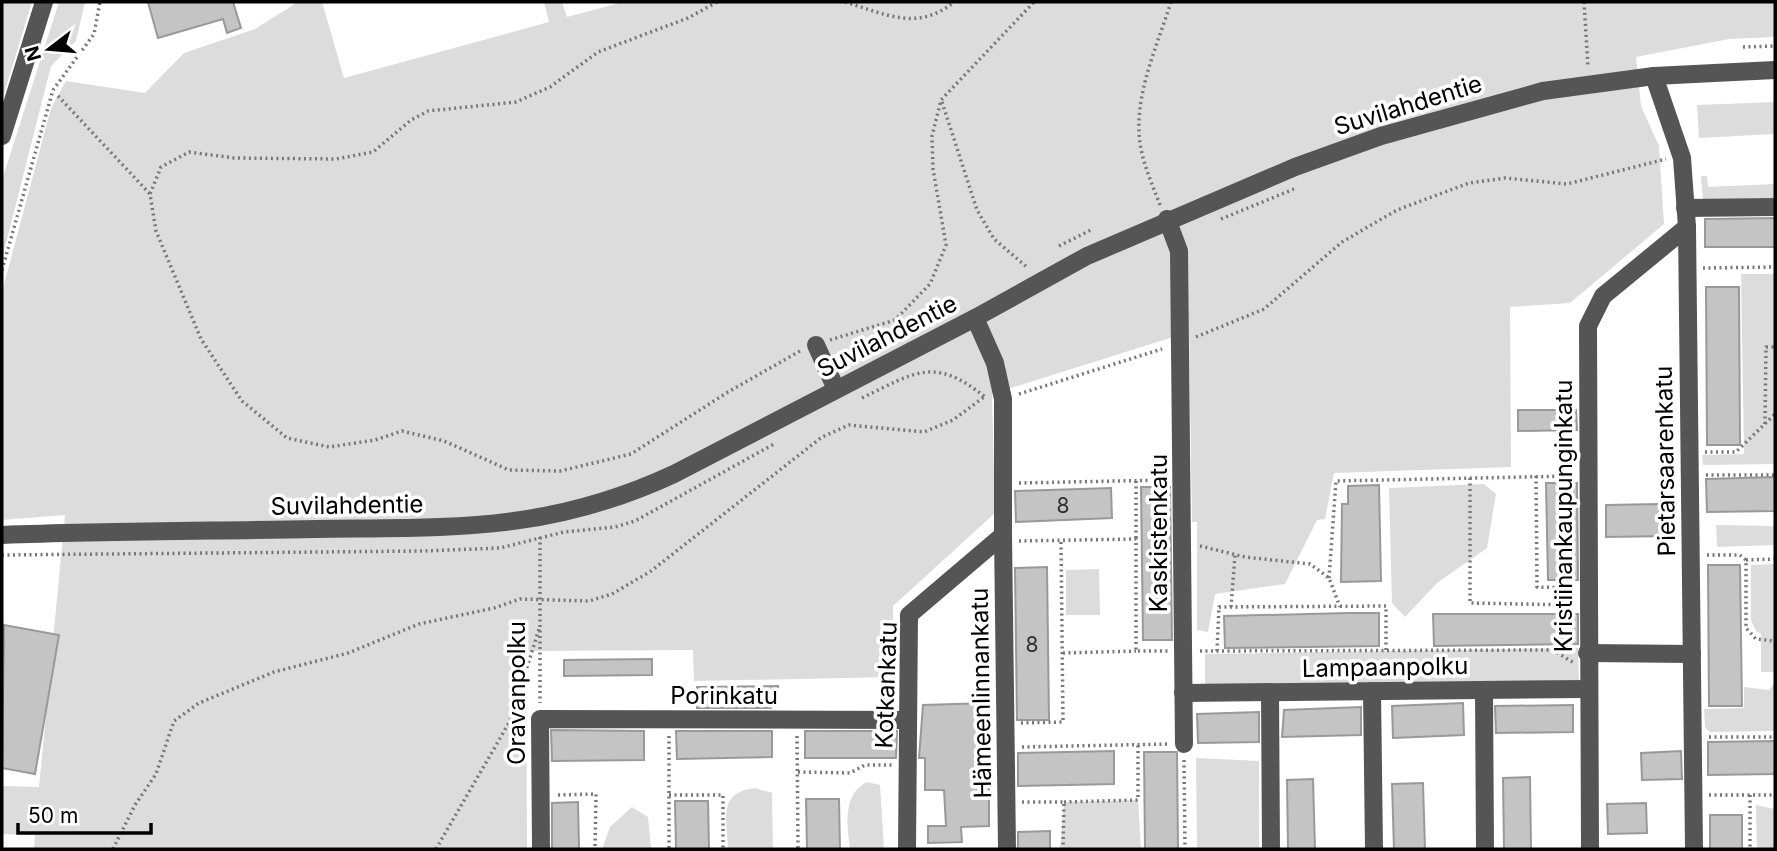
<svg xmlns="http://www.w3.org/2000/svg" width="1777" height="851" font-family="Inter,sans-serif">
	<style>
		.green { fill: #dcdcdc }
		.building { fill: #c4c4c4; stroke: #999; stroke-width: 2 }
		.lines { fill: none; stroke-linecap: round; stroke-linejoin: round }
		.path { stroke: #777; stroke-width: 3.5; stroke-dasharray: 2 3.5; stroke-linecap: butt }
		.minor { stroke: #555; stroke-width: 18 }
		.labels { text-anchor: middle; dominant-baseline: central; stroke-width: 7; stroke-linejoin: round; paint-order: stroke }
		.number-label { font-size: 21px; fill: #313131 }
		.street-label { font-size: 24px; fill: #000; stroke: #fff }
	</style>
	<rect width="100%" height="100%" fill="#fff"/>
	<g class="green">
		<polygon points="2,2 32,2 2,100"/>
		<polygon points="59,2 85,2 76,41 51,66 2,259 2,180"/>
		<polygon points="298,2 322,2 344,78 549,22 544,2 562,2 567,17 623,2 1775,2 1775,37 1729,39 1636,57 1641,106 1659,146 1664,224 1570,303 1510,307 1511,467 1334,473 1325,519 1317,520 1285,584 1215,594 1208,632 1197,630 1197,522 1192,522 1189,332 992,394 995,513 893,606 893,677 694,681 693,650 526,651 527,849 34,849 35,835 2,834 2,786 39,787 65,515 2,520 2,292 51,108 66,81 145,93 184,53 255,29"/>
		<polygon points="1775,102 1775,134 1699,138 1697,105"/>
		<polygon points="1701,176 1707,176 1708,187 1775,184 1775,201 1703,201"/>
		<polygon points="1741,274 1775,274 1775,464 1703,465 1702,455 1744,454"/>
		<polygon points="1484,484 1496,494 1487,548 1437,583 1405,617 1392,603 1389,488"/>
		<polygon points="1716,525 1775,526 1775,545 1717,547"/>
		<polygon points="1775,564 1775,672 1761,672 1761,634 1756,631 1751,620 1751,565"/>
		<polygon points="1099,569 1100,615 1066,615 1066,570"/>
		<polygon points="1578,648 1579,682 1205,689 1205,654"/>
		<polygon points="1775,682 1775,731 1710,732 1705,728 1704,709 1744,708 1744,687 1769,690"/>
		<polygon points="1196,758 1259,761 1259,849 1197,849"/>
		<path d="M 867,782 L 880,785 L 884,849 L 850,849 C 847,826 842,794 867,782 Z"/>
		<path d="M 755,788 L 772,793 L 773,849 L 728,849 C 727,818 717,793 755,788 Z"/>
		<polygon points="1138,800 1141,849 1060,849 1064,802"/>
		<polygon points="1756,805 1775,809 1775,849 1757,849"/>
		<polygon points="632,807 648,817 651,849 602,849 610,827"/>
	</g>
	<g class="building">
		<polygon points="148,2 233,2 241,28 227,33 223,19 158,38"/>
		<polygon points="1775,218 1775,247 1705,247 1705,219"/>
		<polygon points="1706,287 1739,287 1740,445 1707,445"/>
		<polygon points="1518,410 1576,410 1577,430 1518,431"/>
		<polygon points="1775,477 1775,511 1707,512 1706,479"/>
		<polygon points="1546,483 1577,483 1578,580 1548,580"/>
		<polygon points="1379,485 1381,581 1341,582 1342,504 1348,504 1348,486"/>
		<polygon points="1141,487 1170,487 1172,640 1143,640"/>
		<polygon points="1111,488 1112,518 1016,522 1015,491"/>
		<polygon points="1659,504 1659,520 1668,520 1668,536 1606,537 1606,505"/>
		<polygon points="1708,565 1740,565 1742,706 1709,706"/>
		<polygon points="1047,567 1049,720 1017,720 1015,568"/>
		<polygon points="1349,613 1379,613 1379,646 1225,648 1224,616"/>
		<polygon points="1433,614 1578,614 1578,644 1434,646"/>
		<polygon points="4,625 59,635 35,774 2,768"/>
		<polygon points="652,659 652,675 564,676 564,660"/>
		<polygon points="778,686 778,701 771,701 771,708 697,708 697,687"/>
		<polygon points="989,703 989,826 961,827 962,842 928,843 928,826 946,826 944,790 925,790 925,758 919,758 923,705"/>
		<polygon points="1463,703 1464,735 1393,738 1392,706"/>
		<polygon points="1573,705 1573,732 1496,733 1495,706"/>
		<polygon points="1361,707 1361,735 1282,737 1284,710"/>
		<polygon points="1259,712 1259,742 1198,743 1197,714"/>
		<polygon points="551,730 644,731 644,760 552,761"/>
		<polygon points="676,731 772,731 772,757 677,759"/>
		<polygon points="805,731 897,731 896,758 805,758"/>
		<polygon points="1775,741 1775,774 1708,775 1708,742"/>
		<polygon points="1114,751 1114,784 1018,786 1018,753"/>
		<polygon points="1681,751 1682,779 1642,780 1641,753"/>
		<polygon points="1144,752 1177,752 1178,849 1145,849"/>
		<polygon points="1530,777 1531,849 1504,849 1503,778"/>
		<polygon points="1313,779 1315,849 1288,849 1287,780"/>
		<polygon points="1423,783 1425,849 1394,849 1392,784"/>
		<polygon points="806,799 839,799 840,849 807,849"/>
		<polygon points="675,801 708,801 709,849 676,849"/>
		<polygon points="578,802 579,849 552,849 552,803"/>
		<polygon points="1646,803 1647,833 1608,834 1607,804"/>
		<rect x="1710" y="815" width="32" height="34"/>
		<polygon points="1050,831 1050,849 1018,849 1018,832"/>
	</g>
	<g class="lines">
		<g class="path">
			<polyline points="717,2 688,18 598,52 550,87 516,102 428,111 411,120 373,152 336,159 234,158 189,152 161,167 150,194 156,231 201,339 242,401 287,438 329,447 375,440 402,431 444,441 509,470 560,471 631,454 728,392 800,351"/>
			<path d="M 845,2 C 886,14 917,32 954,2"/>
			<polyline points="1584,2 1588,67"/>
			<polyline points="1743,47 1775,46"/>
			<polyline points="58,96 150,194"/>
			<polyline points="942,102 977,210 994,239 1028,268"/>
			<path d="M 1160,205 C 1151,181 1140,158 1139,132 C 1137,89 1158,43 1171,2"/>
			<polyline points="1221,219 1294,189"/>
			<polyline points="1059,246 1093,229"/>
			<polyline points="1703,268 1775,267"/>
			<polyline points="2,270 53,90 94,34 100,2"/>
			<polyline points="1196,337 1264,309 1342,242 1397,210 1469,183 1505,178 1567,184 1666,159"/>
			<polyline points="830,340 895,320 930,284 946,245 933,169 932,136 941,100 1034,2"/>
			<polyline points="1019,394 1162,349"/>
			<path d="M 862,398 C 916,372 934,356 985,397"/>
			<polyline points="1765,424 1766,347 1775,347"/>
			<polyline points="1705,452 1736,452 1775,414"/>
			<polyline points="1706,475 1775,475"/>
			<polyline points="1536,476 1537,587 1571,588"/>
			<polyline points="1470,478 1470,603 1571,605"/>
			<polyline points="1136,481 1136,539"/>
			<polyline points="1019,483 1165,480"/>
			<polyline points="540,537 540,703"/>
			<polyline points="1019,541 1136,539 1136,651 1168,651"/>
			<polyline points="1200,546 1245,557 1310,564 1329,578 1340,607"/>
			<polyline points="2,555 424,551 500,548 564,532 615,527 635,521 774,444"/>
			<polyline points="1707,555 1740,555 1746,560 1746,628 1756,639 1775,641"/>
			<polyline points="1746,560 1775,559"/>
			<polyline points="1329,578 1336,481 1571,476"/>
			<polyline points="1231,607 1235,555"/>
			<polyline points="1200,651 1553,650 1574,663"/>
			<polyline points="1217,651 1219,607 1386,606 1386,651"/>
			<polyline points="1063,653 1136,651"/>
			<polyline points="1021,723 1063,722 1061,541"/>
			<polyline points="669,736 669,849"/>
			<polyline points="797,736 798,849"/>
			<polyline points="1709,737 1775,737"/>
			<polyline points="1022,747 1168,744"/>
			<polyline points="1184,760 1185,849"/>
			<polyline points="798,772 850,773 865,765 892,765"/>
			<polyline points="558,795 596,794 595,849"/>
			<polyline points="669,795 723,795 723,849"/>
			<polyline points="1709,795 1775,795"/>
			<polyline points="1750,795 1750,849"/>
			<polyline points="1022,802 1064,802 1063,849"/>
			<polyline points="1064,802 1138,800 1138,745"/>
			<polyline points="113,849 135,805 156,774 174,721 199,703 274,672 348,653 419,624 494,608 520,599 589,601 612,594 651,571 822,437 849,425 924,432 953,420 984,397"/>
			<polyline points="436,849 510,721 540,626"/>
		</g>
		<g class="minor">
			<polyline points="1654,76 1682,158 1687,227 1694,849"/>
			<polyline points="2,136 44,2"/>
			<polyline points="1685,208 1775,207"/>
			<polyline points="1167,219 1179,251 1184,744"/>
			<polyline points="816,345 836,389"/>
			<path d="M 2,535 C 106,531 211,531 316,529 C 451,527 547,533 674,474 L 975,318 L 1087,256 L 1295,167 L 1381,136 L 1543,91 L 1654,76 L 1775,70"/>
			<polyline points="1003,535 1007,849"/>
			<polyline points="1587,653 1692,654"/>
			<polyline points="1484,690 1485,849"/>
			<polyline points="1372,691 1374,849"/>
			<polyline points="1183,693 1587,689"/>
			<polyline points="1270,693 1271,849"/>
			<polyline points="541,849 540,719 908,720"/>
			<polyline points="907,849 909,615 1003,535 1003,399 995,363 975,318"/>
			<polyline points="1590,849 1588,326 1603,296 1687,227"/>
		</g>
	</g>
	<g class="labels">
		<g class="number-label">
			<text x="1063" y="505">8</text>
			<text x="1032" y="644">8</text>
		</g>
		<g class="street-label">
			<text transform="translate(1408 105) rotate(-17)">Suvilahdentie</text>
			<text transform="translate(887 336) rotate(-27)">Suvilahdentie</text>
			<text transform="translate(1665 461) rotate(-91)">Pietarsaarenkatu</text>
			<text transform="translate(347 505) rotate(-1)">Suvilahdentie</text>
			<text transform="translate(1563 516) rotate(-90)">Kristiinankaupunginkatu</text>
			<text transform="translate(1158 533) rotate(-90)">Kaskistenkatu</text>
			<text transform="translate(1385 667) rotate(-1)">Lampaanpolku</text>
			<text transform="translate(886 685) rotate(-88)">Kotkankatu</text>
			<text transform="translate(516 693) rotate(-90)">Oravanpolku</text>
			<text transform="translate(981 693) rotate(-91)">Hämeenlinnankatu</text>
			<text x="724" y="695">Porinkatu</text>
		</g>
	</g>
	<rect width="1777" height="851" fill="none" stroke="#000000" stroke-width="7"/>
	<g transform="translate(49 49) rotate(254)" stroke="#ffffff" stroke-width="5" paint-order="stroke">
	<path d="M0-5L12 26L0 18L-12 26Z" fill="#000000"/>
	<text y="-10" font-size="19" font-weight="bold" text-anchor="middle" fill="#000000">N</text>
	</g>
	<path d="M18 823v10h133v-10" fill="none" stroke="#000000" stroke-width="3.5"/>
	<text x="28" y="823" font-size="21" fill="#000000" stroke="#ffffff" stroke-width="5" paint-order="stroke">50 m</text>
</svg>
